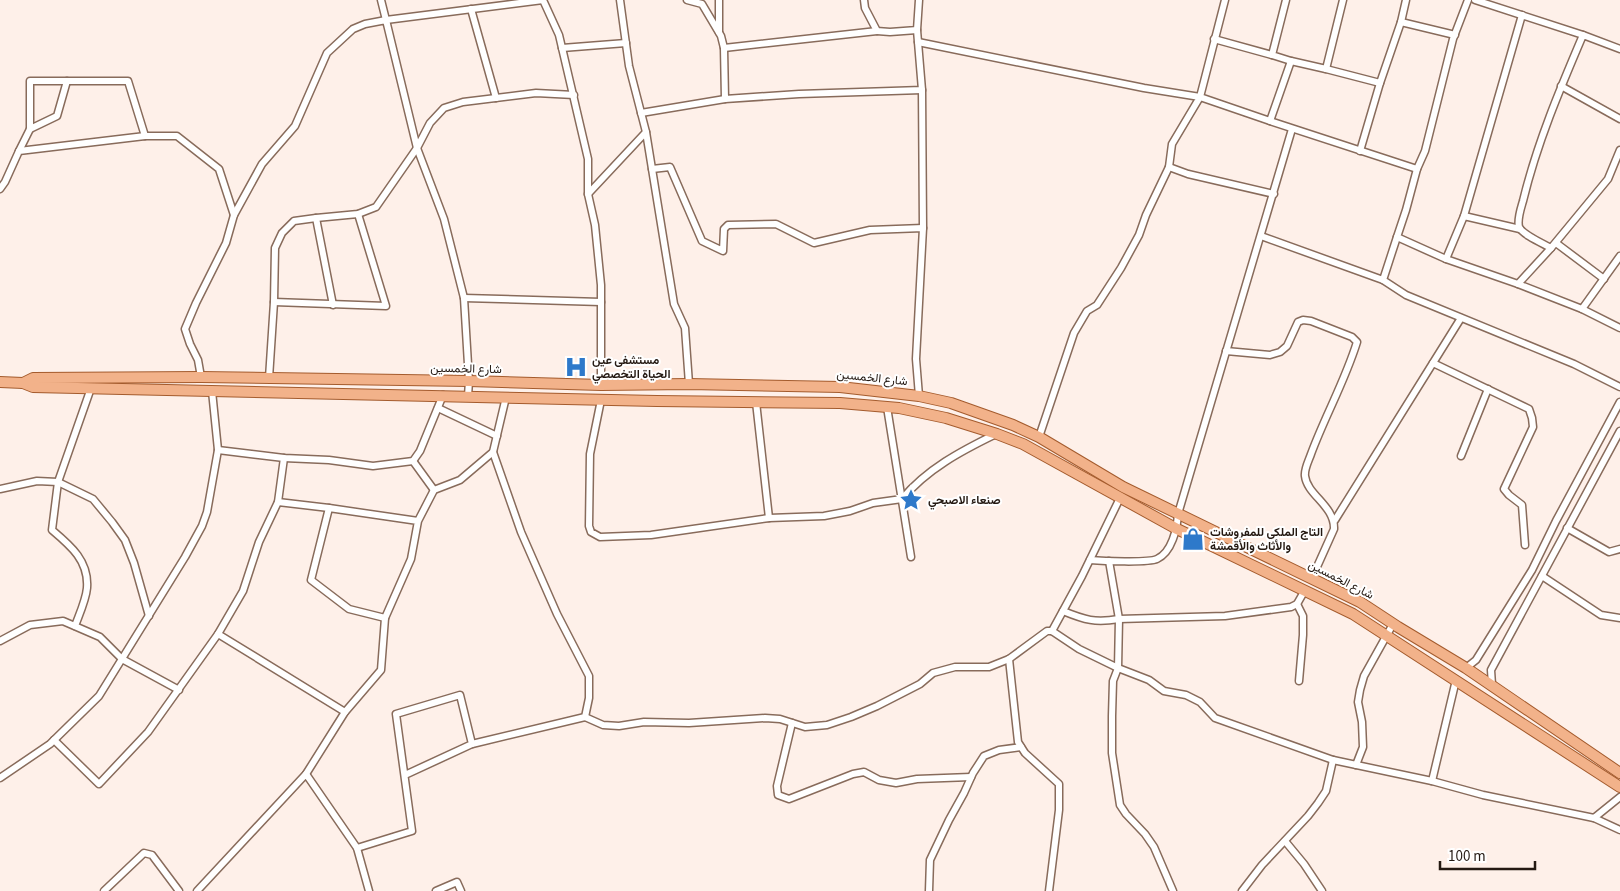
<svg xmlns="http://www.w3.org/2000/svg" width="1620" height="891" font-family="'Source Sans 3',Vazirmatn,sans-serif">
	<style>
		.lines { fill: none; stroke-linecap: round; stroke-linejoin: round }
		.minor-casing { stroke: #886b5b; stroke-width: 9 }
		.primary-casing { stroke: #a45b2d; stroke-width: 12 }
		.minor { stroke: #fff; stroke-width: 6 }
		.primary { stroke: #f2b28a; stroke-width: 10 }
		.labels { text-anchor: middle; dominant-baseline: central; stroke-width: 4; stroke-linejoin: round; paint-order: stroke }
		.poi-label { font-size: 12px; font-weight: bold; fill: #241912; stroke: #fff; text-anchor: start }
		.street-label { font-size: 12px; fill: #241912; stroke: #fff }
	</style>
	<rect width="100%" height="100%" fill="#fef0e9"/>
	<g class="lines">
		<defs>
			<g id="minor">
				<polyline points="381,0 386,20 543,0"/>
				<polyline points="543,0 559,35 588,159 588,194 595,225 601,285 601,385"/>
				<polyline points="687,0 702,4 721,36 724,48 725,99 799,94 922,90 917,30"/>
				<polyline points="719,0 719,32"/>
				<polyline points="864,0 865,8 877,31 890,32 917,30 919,0"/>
				<polyline points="1225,0 1200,97 1270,121"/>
				<polyline points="1286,0 1272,55 1291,61 1326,69 1343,0"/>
				<polyline points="1475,0 1583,35"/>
				<polyline points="471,9 496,98"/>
				<polyline points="1401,22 1406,0"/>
				<polyline points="1214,39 1272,55"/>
				<polyline points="918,42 1144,88 1200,97 1172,144 1169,167"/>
				<polyline points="562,48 626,43"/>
				<polyline points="724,48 877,31"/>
				<path d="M 1620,49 L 1583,35 C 1560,89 1537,143 1523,201 C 1521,208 1517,219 1519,227 C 1523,235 1542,243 1551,248 L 1518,284 L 1582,309 L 1620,256"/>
				<polyline points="1291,61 1270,121 1417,169"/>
				<polyline points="1326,69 1380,83 1401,22 1455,35"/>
				<polyline points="1561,86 1620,119"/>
				<polyline points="922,90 923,228"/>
				<polyline points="641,113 725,99"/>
				<polyline points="30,129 57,116 67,81"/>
				<polyline points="646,132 674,304 685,328 689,384"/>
				<polyline points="19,151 30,129 30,81 128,81 145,136"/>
				<polyline points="1360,151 1380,83"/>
				<polyline points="652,169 670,167 702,241 723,251 724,229 728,225 776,224 814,243 870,230 923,228 916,359 919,396"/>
				<polyline points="0,189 5,182 19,151 145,136 177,136 219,169 234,215"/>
				<polyline points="588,194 646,132 629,66 620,0"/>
				<polyline points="1464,216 1522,15"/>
				<polyline points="316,218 333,305"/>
				<polyline points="1261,236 1383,280"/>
				<polyline points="1397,237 1383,280 1406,295 1574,364 1620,387"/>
				<polyline points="1556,243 1604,279"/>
				<polyline points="1551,248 1608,179 1620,150"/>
				<polyline points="1446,259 1397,237 1406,210 1417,169 1425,151 1453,39 1468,0"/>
				<polyline points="1518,284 1446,259 1464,216 1520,229"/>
				<polyline points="464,298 601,302"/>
				<polyline points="274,302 386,306 358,214"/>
				<polyline points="1582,309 1620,328"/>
				<path d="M 1226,351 L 1270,355 L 1280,352 L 1287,346 L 1298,322 L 1303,320 L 1311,321 L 1352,337 L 1357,342 C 1345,381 1325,416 1311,454 C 1309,460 1304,469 1305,476 C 1307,495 1335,506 1334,529 L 1312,578"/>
				<polyline points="1433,363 1529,409 1532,418 1533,427 1504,489 1509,495 1522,505 1525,545"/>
				<polyline points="201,377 198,360 190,344 185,329 196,303 226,243 234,215 262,164 295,126 327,53 353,29 365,24 386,20 417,148 444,219 464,298 469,381 468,396"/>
				<polyline points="269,378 274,302 275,248 282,233 294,221 316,218 358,214 376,207 417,148 430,123 444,108 463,102 536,93 574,95"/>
				<path d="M 601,400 L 590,454 L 589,526 L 591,532 L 600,537 L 651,535 L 769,518 L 824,516 L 850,511 L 873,503 L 902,499 C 927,469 961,451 996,434"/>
				<polyline points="756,402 769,518"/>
				<polyline points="887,407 911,557"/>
				<polyline points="438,408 497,436"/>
				<polyline points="1039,437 1074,333 1087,311 1097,305 1121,268 1139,235 1146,215 1169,167 1188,174 1274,194"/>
				<polyline points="218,450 284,458 329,460 373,466 413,461 420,451 443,395"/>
				<polyline points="1461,456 1488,389"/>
				<polyline points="413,461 434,490"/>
				<polyline points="0,489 37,481 58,482 93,499 112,522 125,540 134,563 149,616"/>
				<polyline points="278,502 329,508"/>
				<polyline points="1335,520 1461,318"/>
				<polyline points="418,521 329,508 311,580 349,609 385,618 411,559 418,521 434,490 460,480 493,452 506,397"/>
				<polyline points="1567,528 1609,552 1620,549"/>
				<path d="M 1090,560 C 1102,561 1148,563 1157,559 C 1172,552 1177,529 1178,514 L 1292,129"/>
				<polyline points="1109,561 1119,619 1118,668 1113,681 1112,716 1112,753 1120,805 1126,814 1145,834 1154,847 1173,891"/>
				<polyline points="1542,576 1601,615 1620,618"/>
				<polyline points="1297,604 1303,616 1303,635 1299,681"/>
				<path d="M 1063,611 C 1085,620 1095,623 1119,619 L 1225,616 L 1291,607 L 1297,604 L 1305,590"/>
				<path d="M 75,626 C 79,615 86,600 87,588 C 89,561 71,546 52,530 L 58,482 L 91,388"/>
				<polyline points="1052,631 1082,576 1120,498"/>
				<polyline points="218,634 345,712"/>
				<polyline points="0,641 30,625 63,621 100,637 122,659 179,690"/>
				<polyline points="1009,659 1018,742 1025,753 1059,784 1059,810 1049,891"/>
				<polyline points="1466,668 1476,660 1532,570 1556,521 1620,402"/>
				<polyline points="1492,685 1491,670 1620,431"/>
				<polyline points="585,717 603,725 619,726 644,722 689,723 765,718 780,719 805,727 827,725 851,717 877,706 920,684 933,673 955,667 989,667 1009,659 1047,631 1052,631 1079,649 1118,668 1149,680 1164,691 1186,695 1200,702 1215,718 1333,760 1432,781 1483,795 1594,818 1620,797"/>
				<polyline points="792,723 777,786 778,795 789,799 853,774 864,772 879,780 896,783 917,779 971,777"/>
				<polyline points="54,740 99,784 148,732 218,634 243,591 259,542 278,502 284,458"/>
				<polyline points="472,744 585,717 589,698 589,676 557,614 521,532 493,452"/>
				<polyline points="1356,765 1363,747 1362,722 1358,702 1360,690 1364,676 1393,624"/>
				<polyline points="306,774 345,712 381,670 385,618"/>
				<polyline points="0,778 50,744 99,696 185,557 202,526 207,512 218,450 212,391"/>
				<polyline points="1432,781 1456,680"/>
				<polyline points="1594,818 1620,830"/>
				<polyline points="1285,841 1304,864 1322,891"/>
				<polyline points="357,848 412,831 396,714 460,695 472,744 405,775"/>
				<polyline points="104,891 144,853 152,855 179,891"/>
				<polyline points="197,891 306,774 357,848 369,891"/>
				<polyline points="436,891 457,882 461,891"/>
				<polyline points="929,891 930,860 949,820 964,793 973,773 984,756 999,750 1021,747"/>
				<polyline points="1242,891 1262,865 1308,816 1318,803 1326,791 1333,760"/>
			</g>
			<g id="primary">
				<polyline points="0,382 23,383 33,387 657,401 840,403 899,408 946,418 997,434 1023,444 1177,529 1353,614 1620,787"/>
				<polyline points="23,383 33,378 201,377 469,381 601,385 689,384 840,387 919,396 951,403 1013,425 1039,437 1123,487 1360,602 1398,627 1466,668 1620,773"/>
			</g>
		</defs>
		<use href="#minor" class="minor-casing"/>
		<use href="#primary" class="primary-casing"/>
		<use href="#minor" class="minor"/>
		<use href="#primary" class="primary"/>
	</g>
	<defs>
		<symbol id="hospital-bare" viewBox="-9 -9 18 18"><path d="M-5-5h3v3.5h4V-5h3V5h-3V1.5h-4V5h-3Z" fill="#2e79ca" stroke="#fff" stroke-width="2.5" paint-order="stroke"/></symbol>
		<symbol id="sight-bare" viewBox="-9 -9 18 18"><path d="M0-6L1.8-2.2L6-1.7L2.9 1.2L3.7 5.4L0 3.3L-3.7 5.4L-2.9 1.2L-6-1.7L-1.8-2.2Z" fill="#2e79ca" stroke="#fff" stroke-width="2.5" paint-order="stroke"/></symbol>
		<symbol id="shop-bare" viewBox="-9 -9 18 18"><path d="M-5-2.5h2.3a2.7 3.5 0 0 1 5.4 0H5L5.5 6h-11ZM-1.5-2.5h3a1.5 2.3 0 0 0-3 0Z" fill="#2e79ca" stroke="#fff" stroke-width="2.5" paint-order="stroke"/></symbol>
	</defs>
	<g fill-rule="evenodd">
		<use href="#hospital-bare" x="560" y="351" width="32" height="32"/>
		<use href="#sight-bare" x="895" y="484" width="32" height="32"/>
		<use href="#shop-bare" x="1177" y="523" width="32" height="32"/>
	</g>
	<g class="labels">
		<g class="poi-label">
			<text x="592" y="360">مستشفى عين<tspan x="592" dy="14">الحياة التخصصي</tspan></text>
			<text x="928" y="500">صنعاء الاصبحي</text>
			<text x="1210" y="532">التاج الملكي للمفروشات<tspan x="1210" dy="14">والأثاث والأقمشة</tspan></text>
		</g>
		<g class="street-label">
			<text transform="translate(466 369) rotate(1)">شارع الخمسين</text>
			<text transform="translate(872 378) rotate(6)">شارع الخمسين</text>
			<text transform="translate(1341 580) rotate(27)">شارع الخمسين</text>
		</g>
	</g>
	<path d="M1440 861v8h95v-8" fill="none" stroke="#241912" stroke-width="2.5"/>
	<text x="1448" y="861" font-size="15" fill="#241912" stroke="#ffffff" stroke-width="4" paint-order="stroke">100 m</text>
</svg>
